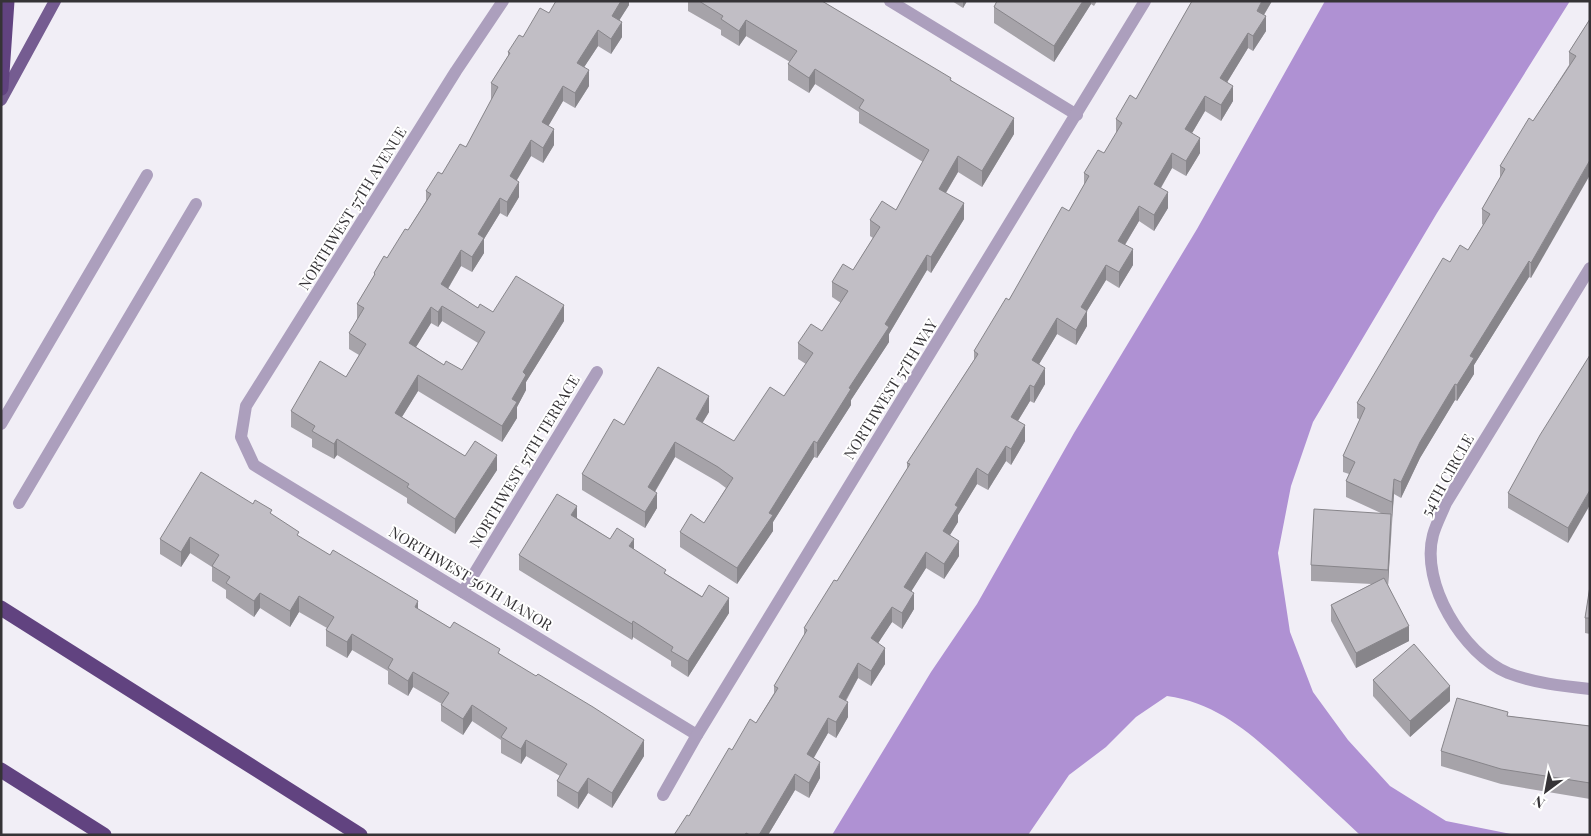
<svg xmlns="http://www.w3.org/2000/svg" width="1591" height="836" font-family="'Playfair Display',serif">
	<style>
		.water { fill: #af91d3 }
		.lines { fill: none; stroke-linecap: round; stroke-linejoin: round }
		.minor { stroke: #ac9fbd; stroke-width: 12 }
		.major { stroke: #755c91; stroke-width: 12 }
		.highway { stroke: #614380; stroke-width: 15 }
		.wall { fill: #a6a3a9; fill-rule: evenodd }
		.shaded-wall { fill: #87858a }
		.building { fill: #c1bec5; stroke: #87858a; fill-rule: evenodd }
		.labels { text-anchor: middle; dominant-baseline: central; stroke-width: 4; stroke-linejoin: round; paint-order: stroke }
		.street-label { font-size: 15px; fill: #353336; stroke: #fff }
	</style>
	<rect width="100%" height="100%" fill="#f1eef6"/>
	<path class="water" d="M 1325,1 L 1570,1 L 1437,213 L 1313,422 L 1291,486 L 1278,553 L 1290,632 L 1313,692 L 1348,740 L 1390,786 L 1446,821 L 1516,835 L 1360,835 C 1339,815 1317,795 1295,774 C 1257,739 1220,703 1167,696 L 1136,717 L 1106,747 L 1069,775 L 1028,835 L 832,835 L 931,672 L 977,604 L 1074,433 L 1197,229 Z"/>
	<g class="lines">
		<g class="minor">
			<polyline points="503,1 456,71 246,406 241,437 254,465 697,735"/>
			<polyline points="890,1 1077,115"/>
			<path d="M 1590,268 L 1446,503 C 1442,513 1436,524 1433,535 C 1420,583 1463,654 1508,673 C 1534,683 1562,686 1590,689"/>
			<polyline points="1,424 147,175"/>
			<polyline points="19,503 196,204"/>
			<polyline points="463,592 597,372"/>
			<polyline points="663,795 697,735 1145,1"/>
		</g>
		<polyline class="major" points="1,100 55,1"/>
		<g class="highway">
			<polyline points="1,88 7,1"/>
			<polyline points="1,608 360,835"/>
			<polyline points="1,770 104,835"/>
		</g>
	</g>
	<g class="wall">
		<path d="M 629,1 L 629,5 L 619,20 L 622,37 L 611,54 L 598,46 L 584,67 L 589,86 L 575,108 L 563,101 L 548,126 L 554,145 L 543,163 L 531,156 L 516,180 L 519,197 L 507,217 L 500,213 L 484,239 L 484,253 L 472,272 L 461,266 L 448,289 L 478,308 L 493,312 L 564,321 L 526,382 L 526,390 L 517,407 L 517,418 L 502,442 L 418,391 L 402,417 L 465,456 L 497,470 L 455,534 L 407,503 L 407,498 L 337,455 L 334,459 L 312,447 L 312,439 L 291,427 L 291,411 L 346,377 L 359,355 L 349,349 L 349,333 L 357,320 L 357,304 L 374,276 L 374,273 L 387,258 L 408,230 L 426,201 L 426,191 L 466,147 L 492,99 L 491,99 L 491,83 L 508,56 L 508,52 L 523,37 L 549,13 ZM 442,321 L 478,343 L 462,370 L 444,365 L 416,347 L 431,323 L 438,327 Z"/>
		<polygon points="688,1 822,1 951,80 1014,134 982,187 958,172 946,193 964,219 931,273 927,270 889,334 889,342 851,400 851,405 817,458 814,457 773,522 773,531 737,584 680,547 680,532 704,523 726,488 718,482 675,457 655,492 657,508 645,528 582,490 582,474 624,425 709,412 702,423 734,441 784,396 806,364 798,359 798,343 822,331 841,303 832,297 832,282 853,270 873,238 870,236 870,220 896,210 923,162 859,123 859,112 815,84 809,93 788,80 788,64 790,62 746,36 739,46 721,35 721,30 688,11"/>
		<polygon points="952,1 967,1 963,8"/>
		<polygon points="997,1 1097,1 1094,6 1091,4 1054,62 994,23 994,7"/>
		<polygon points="1191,1 1272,1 1264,15 1266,31 1253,51 1248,48 1227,82 1233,101 1221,121 1205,111 1192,133 1200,153 1186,176 1172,168 1161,188 1168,208 1154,231 1139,221 1125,245 1133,265 1119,288 1106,280 1087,311 1087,326 1076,345 1057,334 1039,364 1045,384 1034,403 1030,401 1018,421 1025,441 1011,465 1006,461 988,490 977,484 958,515 958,522 950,535 959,556 944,579 926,568 911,591 914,609 902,629 892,622 878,643 885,664 871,686 858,678 846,701 848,717 836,738 828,733 813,758 820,778 809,798 795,790 768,835 674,835 689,816 732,750 756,723 774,693 774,686 804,636 804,628 837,581 907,469 907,463 974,360 974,351 1069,211 1084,185 1084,173 1104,153 1116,134 1116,119 1136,99 1191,3"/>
		<polygon points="1590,19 1531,278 1529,277 1474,365 1474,374 1457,401 1455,400 1420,458 1401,498 1394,494 1388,585 1409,641 1356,668 1331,621 1331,605 1372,584 1311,581 1311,565 1383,514 1346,497 1346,481 1349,474 1343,472 1343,456 1360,420 1357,418 1357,403 1450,262 1468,250 1483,225 1482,224 1482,209 1500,178 1500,166 1533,121 1569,65 1569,52"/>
		<polygon points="1590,355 1568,543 1508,508 1508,493"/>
		<polygon points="272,515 299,537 418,609 450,628 500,654 644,756 612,808 588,793 578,809 557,796 557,781 560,776 526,756 521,764 501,753 501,740 472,721 463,735 441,721 441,705 442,704 413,687 408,696 388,684 388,671 352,650 347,658 326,646 326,630 327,628 299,612 290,627 260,608 254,617 226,598 226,590 212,581 212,567 190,553 181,567 160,554 160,539"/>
		<polygon points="577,518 610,539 634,550 666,574 729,613 688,677 671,666 671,661 633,637 632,640 519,570 519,555"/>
		<polygon points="1590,586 1590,634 1585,633 1585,618"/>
		<polygon points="1373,680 1450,701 1410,737 1373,696"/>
		<polygon points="1508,716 1590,726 1590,799 1501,784 1441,766 1441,751"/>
	</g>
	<g class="shaded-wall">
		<polygon points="621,1 629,1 629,5 612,32 612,16"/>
		<polygon points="963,1 967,1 963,8"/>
		<polygon points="1083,1 1091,1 1091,4 1054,62 1054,46"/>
		<polygon points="1262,1 1272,1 1257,26 1257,11"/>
		<polygon points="1266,16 1266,31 1253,51 1253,36"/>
		<polygon points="746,20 746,36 739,46 739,31"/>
		<polygon points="622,22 622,37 611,54 611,39"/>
		<polygon points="598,30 598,46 577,78 577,63"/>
		<polygon points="1248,33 1248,48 1220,94 1220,78"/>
		<polygon points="815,69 815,84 809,93 809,78"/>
		<polygon points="589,70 589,86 575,108 575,93"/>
		<polygon points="563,86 563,101 542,137 542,122"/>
		<polygon points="1233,86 1233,101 1221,121 1221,105"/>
		<polygon points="1205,96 1205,111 1185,145 1185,129"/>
		<polygon points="1014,118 1014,134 982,187 982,171"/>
		<polygon points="554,129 554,145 543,163 543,148"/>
		<polygon points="1200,138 1200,153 1186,176 1186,161"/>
		<polygon points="531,140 531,156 510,192 510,176"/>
		<polygon points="1172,153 1172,168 1154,199 1154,184"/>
		<polygon points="958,156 958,172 939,204 939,189"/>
		<polygon points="1590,160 1590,175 1531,278 1531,263"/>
		<polygon points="519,182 519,197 507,217 507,202"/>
		<polygon points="1168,192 1168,208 1154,231 1154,215"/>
		<polygon points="500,198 500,213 484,239 484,253 472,272 472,257 478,234"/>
		<polygon points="964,203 964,219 931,273 931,257"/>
		<polygon points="1139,206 1139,221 1118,256 1118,241"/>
		<polygon points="1133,249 1133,265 1119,288 1119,272"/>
		<polygon points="461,250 461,266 441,300 441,284"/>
		<polygon points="927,255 927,270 889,334 889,342 851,400 851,405 817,458 817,443 885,324"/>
		<polygon points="1529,261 1529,277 1474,365 1474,374 1457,401 1457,385 1470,356"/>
		<polygon points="1106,265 1106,280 1087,311 1087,326 1076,345 1076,330 1081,307"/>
		<polygon points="564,305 564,321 526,382 526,390 517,407 517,418 502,442 502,426 523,372"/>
		<polygon points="442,306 442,321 438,327 438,312"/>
		<polygon points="431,307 431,323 409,358 409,343"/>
		<polygon points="1057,318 1057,334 1032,376 1032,360"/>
		<polygon points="1045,368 1045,384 1034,403 1034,387"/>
		<polygon points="418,375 418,391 395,428 395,413"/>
		<polygon points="1455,384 1455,400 1420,458 1401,498 1401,482 1420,442"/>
		<polygon points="1030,385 1030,401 1011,432 1011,417"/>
		<polygon points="709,396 709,412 696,434 696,419"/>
		<polygon points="1025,425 1025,441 1011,465 1011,449"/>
		<polygon points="337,439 337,455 334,459 334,444"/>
		<polygon points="814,441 814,457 773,522 773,531 737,584 737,568 769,513"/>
		<polygon points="675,442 675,457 648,503 648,487"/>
		<polygon points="1006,446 1006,461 988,490 988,475"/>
		<polygon points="497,455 497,470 455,534 455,519"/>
		<polygon points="977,468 977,484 958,515 958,522 943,546 943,531 955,505"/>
		<polygon points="1394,479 1394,494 1392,518 1392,502"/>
		<polygon points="1590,490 1590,505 1568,543 1568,528"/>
		<polygon points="657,493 657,508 645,528 645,512"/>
		<polygon points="577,506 577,522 571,515"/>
		<polygon points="1391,514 1391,530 1388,586 1388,570"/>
		<polygon points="190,537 190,553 181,567 181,552"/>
		<polygon points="634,539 634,555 629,546"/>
		<polygon points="959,541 959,556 944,579 944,564"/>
		<polygon points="926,552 926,568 904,603 904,587"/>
		<polygon points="260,593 260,608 254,617 254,601"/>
		<polygon points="914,593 914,609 902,629 902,613"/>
		<polygon points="299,596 299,612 290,627 290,611"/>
		<polygon points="729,598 729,613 688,677 688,661"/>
		<polygon points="418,601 418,617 415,607"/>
		<polygon points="892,607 892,622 871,654 871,638"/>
		<polygon points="633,621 633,637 632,640 632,624"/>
		<polygon points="1409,626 1409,641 1356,668 1356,653"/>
		<polygon points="352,634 352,650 347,658 347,642"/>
		<polygon points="885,648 885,664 871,686 871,671"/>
		<polygon points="858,663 858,678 839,712 839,697"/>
		<polygon points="413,672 413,687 408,696 408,681"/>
		<polygon points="1450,686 1450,701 1410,737 1410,721"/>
		<polygon points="848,702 848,717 836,738 836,722"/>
		<polygon points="472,705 472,721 463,735 463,719"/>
		<polygon points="828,718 828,733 807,770 807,754"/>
		<polygon points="526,740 526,756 521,764 521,749"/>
		<polygon points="644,740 644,756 612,808 612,793"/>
		<polygon points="820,762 820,778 809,798 809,783"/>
		<polygon points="795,774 795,790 768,835 759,835"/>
		<polygon points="588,778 588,793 578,809 578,793"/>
	</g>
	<g class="building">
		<path d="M 556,1 L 621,1 L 612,16 L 622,22 L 611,39 L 598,30 L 577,63 L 589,70 L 575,93 L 563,86 L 542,122 L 554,129 L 543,148 L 531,140 L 510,176 L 519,182 L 507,202 L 500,198 L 478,234 L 484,238 L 472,257 L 461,250 L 441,284 L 478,308 L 480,304 L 493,312 L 516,276 L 564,305 L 523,372 L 526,375 L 512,399 L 517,402 L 502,426 L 418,375 L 395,413 L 465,456 L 475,441 L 497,455 L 455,519 L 407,487 L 409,484 L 337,439 L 334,444 L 312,431 L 315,426 L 291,411 L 320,361 L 346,377 L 366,344 L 349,333 L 364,308 L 357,304 L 375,274 L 374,273 L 384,256 L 387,258 L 405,229 L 408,230 L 431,194 L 426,191 L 438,172 L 442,174 L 460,144 L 466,147 L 498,87 L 491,83 L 510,53 L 508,52 L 519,35 L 523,37 L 540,8 L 549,13 ZM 442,306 L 485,332 L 462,370 L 446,361 L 444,365 L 409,343 L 431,307 L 438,312 Z"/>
		<polygon points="699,1 822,1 951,78 950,80 1014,118 982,171 958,156 939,189 964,203 931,257 927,255 885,324 889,327 849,388 851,389 817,443 814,441 769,513 773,515 737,568 680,532 691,514 704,523 733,478 718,467 675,442 648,487 657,493 645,512 582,474 614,419 624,425 658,367 709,396 696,419 734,441 770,387 784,396 813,353 798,343 811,324 822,331 848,291 832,282 843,264 853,270 880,227 870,220 882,201 896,210 929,150 859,108 864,100 815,69 809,78 788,64 797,51 746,20 739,31 721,19 723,16"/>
		<polygon points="997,1 1083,1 1054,46 994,7"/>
		<polygon points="1192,1 1262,1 1257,11 1266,16 1253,36 1248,33 1220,78 1233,86 1221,105 1205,96 1185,129 1200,138 1186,161 1172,153 1154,184 1168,192 1154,215 1139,206 1118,241 1133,249 1119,272 1106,265 1081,307 1087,311 1076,330 1057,318 1032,360 1045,368 1034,387 1030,385 1011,417 1025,425 1011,449 1006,446 988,475 977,468 955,505 958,507 943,531 959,541 944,564 926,552 904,587 914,593 902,613 892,607 871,638 885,648 871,671 858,663 839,697 848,702 836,722 828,718 807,754 820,762 809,783 795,774 759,835 750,835 746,833 745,835 674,835 687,815 689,816 729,748 732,750 750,719 756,723 778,688 774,686 807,630 804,628 834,580 837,581 910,464 907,463 978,354 974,351 1006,298 1009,300 1062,207 1069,211 1089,176 1084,173 1098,150 1104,153 1122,123 1116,119 1130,95 1136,99"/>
		<polygon points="1590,19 1590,160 1531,263 1529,261 1470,356 1474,358 1457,385 1455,384 1420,442 1401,482 1394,479 1392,502 1346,481 1355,462 1343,456 1365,408 1357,403 1443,258 1450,262 1460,245 1468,250 1490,214 1482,209 1505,169 1500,166 1529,118 1533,121 1576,56 1569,52"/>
		<polygon points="1590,355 1590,490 1568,528 1508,493 1540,435"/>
		<polygon points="201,472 253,504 255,500 272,510 270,513 299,532 297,535 330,555 333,550 418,601 415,607 450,628 454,622 500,649 498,653 536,676 538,674 593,707 644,740 612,793 588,778 578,793 557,781 567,764 526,740 521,749 501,737 507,728 472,705 463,719 441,705 449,693 413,672 408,681 388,668 393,659 352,634 347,642 326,630 334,617 299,596 290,611 260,593 254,601 226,583 230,577 212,566 219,555 190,537 181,552 160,539"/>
		<polygon points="557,494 577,506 571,515 610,539 617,528 634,539 629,546 666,570 664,573 702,597 709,585 729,598 688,661 671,651 673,647 633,621 632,624 519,555"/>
		<polygon points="1314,509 1391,514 1388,570 1311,565"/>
		<polygon points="1384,578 1409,626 1356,653 1331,605"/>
		<polygon points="1590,586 1590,618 1585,618"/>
		<polygon points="1414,644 1450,686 1410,721 1373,680"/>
		<polygon points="1457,698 1508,712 1507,716 1590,726 1590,783 1501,769 1441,751"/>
	</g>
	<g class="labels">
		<g class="street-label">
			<text transform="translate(352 208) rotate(-58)">NORTHWEST 57TH AVENUE</text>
			<text transform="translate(890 389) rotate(-58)">NORTHWEST 57TH WAY</text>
			<text transform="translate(524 461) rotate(-59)">NORTHWEST 57TH TERRACE</text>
			<text transform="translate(1447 475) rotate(-61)">54TH CIRCLE</text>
			<text transform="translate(471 578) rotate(31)">NORTHWEST 56TH MANOR</text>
		</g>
	</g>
	<rect width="1591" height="836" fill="none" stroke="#353336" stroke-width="5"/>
	<g transform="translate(1546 791) rotate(212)" stroke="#ffffff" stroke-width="4" paint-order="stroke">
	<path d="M0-4L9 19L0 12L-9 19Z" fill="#353336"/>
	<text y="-8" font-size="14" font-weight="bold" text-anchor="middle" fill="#353336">N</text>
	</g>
</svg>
